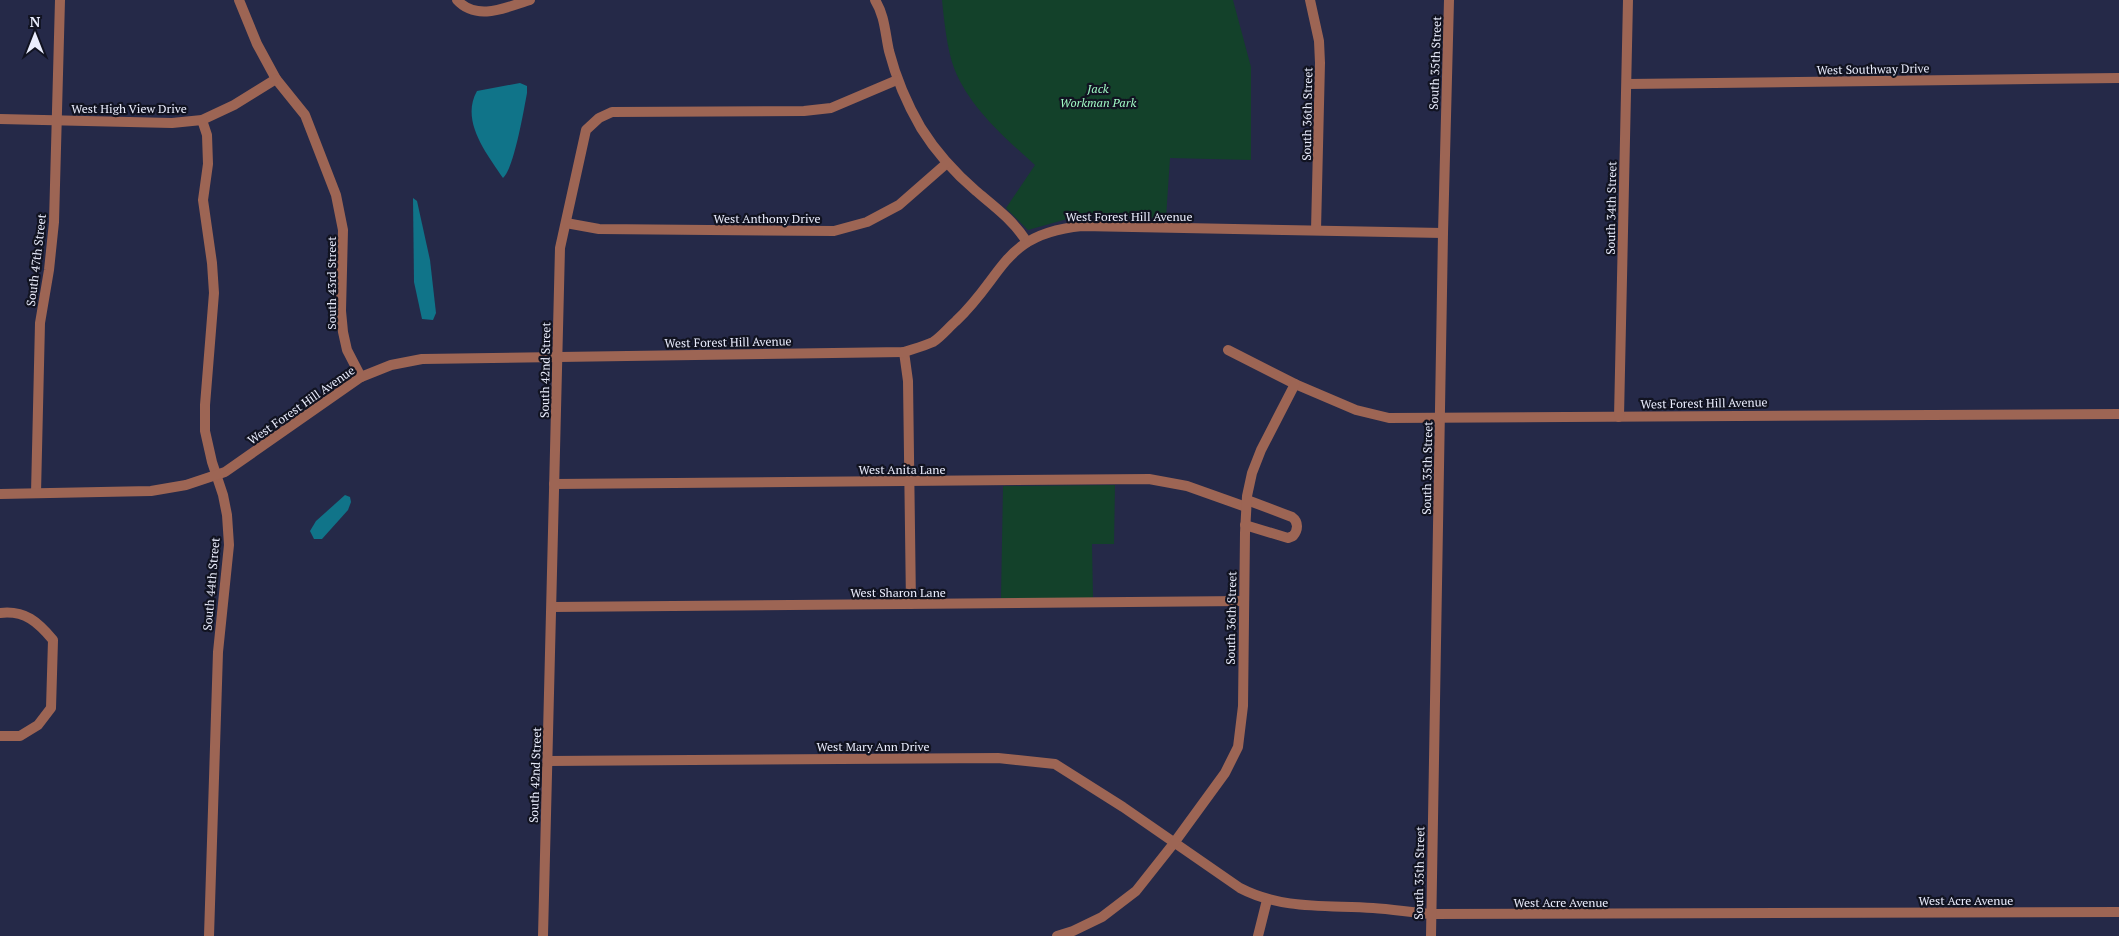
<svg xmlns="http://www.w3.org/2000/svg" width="2119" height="936" font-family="'PT Serif',serif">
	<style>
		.green { fill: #13412a }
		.water { fill: #107489 }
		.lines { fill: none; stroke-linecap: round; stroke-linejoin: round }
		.street { stroke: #9d6554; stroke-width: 10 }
		.labels { text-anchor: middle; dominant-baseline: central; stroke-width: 4.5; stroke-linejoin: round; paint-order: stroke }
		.street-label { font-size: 12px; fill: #eaedfd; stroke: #111321 }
		.park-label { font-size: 12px; font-style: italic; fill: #a1fac6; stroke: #111321 }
	</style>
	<rect width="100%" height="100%" fill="#252948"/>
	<g class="green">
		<path d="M 942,0 L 1233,0 L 1251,67 L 1251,160 L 1170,158 L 1166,218 L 1078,216 L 1028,230 L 1006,208 L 1035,165 C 1005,138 969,107 954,68 C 947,49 944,20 942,0 Z"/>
		<polygon points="1115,485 1114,544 1092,544 1093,598 1001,598 1003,486"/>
	</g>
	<g class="water">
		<path d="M 520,83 L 527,86 L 527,93 C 524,109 514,169 503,178 C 487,154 460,121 477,91 Z"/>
		<polygon points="413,198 417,201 430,260 436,313 433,320 422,319 414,282"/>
		<polygon points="345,495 350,497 351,502 348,510 322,539 314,539 310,531 316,521"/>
	</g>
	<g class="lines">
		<g class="street">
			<polyline points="239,0 257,44 276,79 305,115 336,195 343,230 341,311 343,332 347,350 361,377"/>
			<path d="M 457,0 C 477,22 507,7 530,0"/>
			<path d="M 875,0 C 885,16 885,33 889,51 C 896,78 907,104 921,128 C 936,152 955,173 976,191 C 995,207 1013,220 1027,242"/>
			<polyline points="1310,0 1319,41 1320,63 1316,230"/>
			<polyline points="1627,84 2119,78"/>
			<polyline points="0,119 172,123 202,120 234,105 276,79"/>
			<polyline points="202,120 207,135 208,164 203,200 212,263 214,293 205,405 205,431 212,462 223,495 227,515 229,545 218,652 209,936"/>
			<polyline points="566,223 599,229 834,231 867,222 899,205 947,163"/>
			<polyline points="1228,350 1295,384 1356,410 1389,418 2119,414"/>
			<polyline points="904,352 908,381 911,604"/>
			<polyline points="1619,417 1628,0"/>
			<polyline points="554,484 1149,479 1187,486 1246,507"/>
			<polyline points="36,493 40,323 49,270 54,222 60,0"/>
			<path d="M 0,494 L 151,491 L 186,485 L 225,472 L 361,377 L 391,365 L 422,359 L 904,352 C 913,349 924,346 933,342 C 941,337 949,327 956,321 C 1005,275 1002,234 1082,226 L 1443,233"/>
			<path d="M 1245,525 L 1288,538 L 1293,536 C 1298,530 1299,522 1292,517 L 1247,500"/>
			<polyline points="552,607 1244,601"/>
			<path d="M 0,613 C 25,610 38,622 53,640 L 51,708 L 38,725 L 20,736 L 0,736"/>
			<path d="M 548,761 L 998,758 L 1055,764 L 1123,807 L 1240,888 C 1282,910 1327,905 1373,908 C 1393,909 1412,913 1431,914 L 2119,912"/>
			<polyline points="543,936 560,248 586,130 599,118 612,112 804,111 831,108 897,80"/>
			<polyline points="1057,936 1073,931 1102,917 1136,891 1174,843 1225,773 1238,747 1243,706 1245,533 1247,496 1252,473 1261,450 1295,384"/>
			<polyline points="1258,936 1267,900"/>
			<polyline points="1431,936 1443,233 1449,0"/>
		</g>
	</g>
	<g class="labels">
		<g class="street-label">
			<text transform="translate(1435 63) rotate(-88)">South 35th Street</text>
			<text transform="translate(1873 69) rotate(-1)">West Southway Drive</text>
			<text x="129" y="108">West High View Drive</text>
			<text transform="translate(1307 114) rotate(-89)">South 36th Street</text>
			<text transform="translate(1611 208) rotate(-89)">South 34th Street</text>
			<text x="1129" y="216">West Forest Hill Avenue</text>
			<text x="767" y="218">West Anthony Drive</text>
			<text transform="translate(36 260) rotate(-83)">South 47th Street</text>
			<text transform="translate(331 283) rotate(-90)">South 43rd Street</text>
			<text transform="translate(728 342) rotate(-1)">West Forest Hill Avenue</text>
			<text transform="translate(545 370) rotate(-89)">South 42nd Street</text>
			<text transform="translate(1704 403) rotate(-1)">West Forest Hill Avenue</text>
			<text transform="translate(301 405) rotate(-35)">West Forest Hill Avenue</text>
			<text transform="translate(1427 468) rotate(-89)">South 35th Street</text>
			<text x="902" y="469">West Anita Lane</text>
			<text transform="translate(211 584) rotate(-85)">South 44th Street</text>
			<text x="898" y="592">West Sharon Lane</text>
			<text transform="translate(1231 618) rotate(-89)">South 36th Street</text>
			<text x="873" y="746">West Mary Ann Drive</text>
			<text transform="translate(535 775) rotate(-88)">South 42nd Street</text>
			<text transform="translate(1419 873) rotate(-89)">South 35th Street</text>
			<text x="1966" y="900">West Acre Avenue</text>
			<text x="1561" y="902">West Acre Avenue</text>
		</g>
		<g class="park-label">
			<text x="1098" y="88">Jack<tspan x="1098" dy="14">Workman Park</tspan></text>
		</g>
	</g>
	<g transform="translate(35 35)" stroke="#111321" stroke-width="4" paint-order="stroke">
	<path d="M0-4L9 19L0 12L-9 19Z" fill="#eaedfd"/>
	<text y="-8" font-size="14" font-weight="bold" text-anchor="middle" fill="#eaedfd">N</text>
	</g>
</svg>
